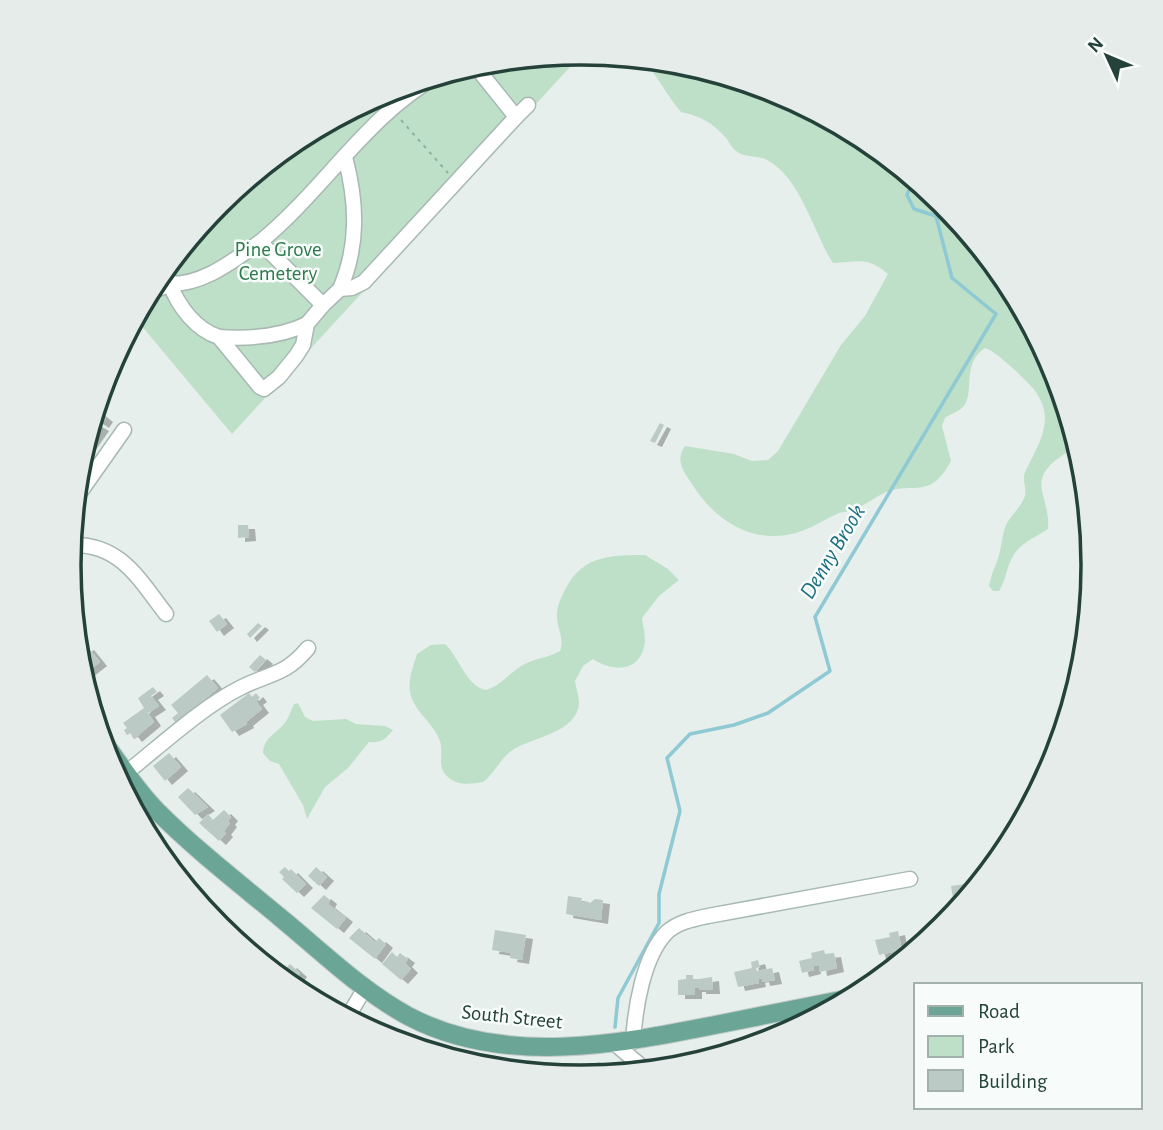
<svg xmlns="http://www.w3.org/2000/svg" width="1163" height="1130" font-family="'Alegreya Sans',sans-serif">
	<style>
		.green { fill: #bfe0c8 }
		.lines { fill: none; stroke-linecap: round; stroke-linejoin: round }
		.stream { stroke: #8ec9d4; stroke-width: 3.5 }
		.building { fill: #bbcac4; filter: url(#shadow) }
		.minor-casing { stroke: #a8b8b2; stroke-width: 17 }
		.major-casing { stroke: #c2cac8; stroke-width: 20 }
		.path { stroke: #86b3a5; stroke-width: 2; stroke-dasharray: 3.5 5; stroke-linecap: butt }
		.minor { stroke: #fff; stroke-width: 14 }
		.major { stroke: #6aa596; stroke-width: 18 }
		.labels { text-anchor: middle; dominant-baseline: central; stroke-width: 5; stroke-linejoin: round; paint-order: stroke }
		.park-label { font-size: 21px; fill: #2d7a4b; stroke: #f7fbf9 }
		.street-label { font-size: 21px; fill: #24423a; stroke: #f7fbf9 }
		.water-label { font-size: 23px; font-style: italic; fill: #1c6f80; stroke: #f7fbf9 }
		.rim { fill: none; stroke: #24423a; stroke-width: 3.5 }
	</style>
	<defs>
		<filter id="shadow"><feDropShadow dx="7" dy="4" stdDeviation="0" flood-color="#0004"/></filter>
	</defs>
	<rect width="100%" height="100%" fill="#e6efeb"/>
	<g class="green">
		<polygon points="580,53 582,54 232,434 135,318 156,280 219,202 297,139 386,91 482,62"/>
		<path d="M 640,58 L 682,62 L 778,92 L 867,139 L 944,203 L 1008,281 L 1055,369 L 1078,445 C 1060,458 1035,468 1043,495 C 1046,507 1049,516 1048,529 C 1036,537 1018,544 1012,558 C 1006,569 1006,580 999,591 L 993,591 L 989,586 C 991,574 996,566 999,555 C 1002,545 1002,533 1007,523 C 1012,514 1021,507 1025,496 C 1027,488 1021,479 1026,470 C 1045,433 1058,410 1023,378 C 1013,368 1002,358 990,350 L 985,348 C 961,364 975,391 964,406 C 960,411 950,414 945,418 L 942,426 L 951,461 C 929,502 913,480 884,493 C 874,498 865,505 855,509 C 849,512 841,511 835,515 C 822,521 810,529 796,533 C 752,545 714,520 692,484 C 683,471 675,460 685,446 L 734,454 L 752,461 L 768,460 L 778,451 L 841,345 L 865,316 L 888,274 C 867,256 858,262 833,263 C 813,232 801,178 767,160 C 758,155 744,158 736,151 C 732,148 729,142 726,138 C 713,123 701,116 681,112 C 666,95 657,73 640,58 Z"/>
		<path d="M 645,555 L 668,569 L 679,580 L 659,596 L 642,618 C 643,625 645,634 645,641 C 642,672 614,673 593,659 L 583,666 L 575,681 C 576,688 579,696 579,703 C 578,732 532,738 514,749 C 501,757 495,773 483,782 C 470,784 458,786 448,777 C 436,767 444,754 440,741 C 434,723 412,710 410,691 C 408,679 414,664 417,654 L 431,645 L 445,644 C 459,657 466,686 486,690 C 502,685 510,672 523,665 C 535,658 548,658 560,651 C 565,638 556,627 557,614 C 557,605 562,596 566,588 C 583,555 612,555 645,555 Z"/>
		<path d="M 298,703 L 305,717 L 313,721 L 346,719 L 356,724 L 385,726 L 393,730 C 385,740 381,743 369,742 L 348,768 L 325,787 L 307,819 L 303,805 L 279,764 L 270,761 L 263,753 C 264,738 274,735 283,725 C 288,720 291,711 294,704 Z"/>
	</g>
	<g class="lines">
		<g class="stream">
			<polyline points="615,1027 618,998 659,923 659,894 680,811 667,758 690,734 734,725 768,713 830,671 815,617 996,314 952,278 936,216 914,209 907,195 914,178"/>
			<polyline points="598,1076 599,1064"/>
		</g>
	</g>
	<g class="building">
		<polygon points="97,411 106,418 102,424 93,418"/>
		<polygon points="92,421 102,427 88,447 85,445"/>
		<polygon points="660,423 664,425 655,443 650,441"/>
		<polygon points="238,525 248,525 249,537 238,538"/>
		<polygon points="219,614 227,624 217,632 209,621"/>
		<polygon points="258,623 262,626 250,638 247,634"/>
		<polygon points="87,646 100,662 86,673 80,665 82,664 78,659 78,653"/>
		<polygon points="260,655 266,660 255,672 249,667"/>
		<polygon points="207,675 218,688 176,723 172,718 178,713 171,705"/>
		<polygon points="153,687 157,692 151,696 159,706 148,713 154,722 135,738 131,733 127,735 124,730 127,728 123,723 144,708 138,698"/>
		<polygon points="249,693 252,697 256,693 260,698 256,701 262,709 246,722 247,724 232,732 220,715"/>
		<polygon points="169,753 181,767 165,781 153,766"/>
		<polygon points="188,788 208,807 195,815 178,797"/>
		<polygon points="224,810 231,817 228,821 230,823 224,831 226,833 219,841 199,823 208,814 213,820"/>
		<polygon points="285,867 289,871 291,869 306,884 297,893 282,879 284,877 279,872"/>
		<polygon points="316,867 327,877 319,886 308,876"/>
		<polygon points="965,884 967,896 953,898 951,886"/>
		<polygon points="324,895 330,900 328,904 346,918 337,929 311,908"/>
		<polygon points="568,896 582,898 581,902 590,903 595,899 603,900 601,920 566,914"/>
		<polygon points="359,928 375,942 379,938 386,944 375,959 349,938"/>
		<polygon points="495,930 526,935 522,960 510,958 511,953 492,950"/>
		<polygon points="898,931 902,950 879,955 875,940 890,937 889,933"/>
		<polygon points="824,950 825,954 834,953 837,968 820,972 819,965 813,966 814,970 802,973 799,961 812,958 811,953"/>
		<polygon points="392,952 397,957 400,953 408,959 405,963 411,969 401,980 382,964"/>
		<polygon points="758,960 760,967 756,968 757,971 772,968 775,980 763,982 762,978 758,979 759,983 738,987 734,972 752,968 751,962"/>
		<polygon points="290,964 300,973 298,976 302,979 293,988 278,976"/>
		<polygon points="686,975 693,975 693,980 712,977 713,990 699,990 699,988 695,988 695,995 678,995 678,980 686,979"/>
		<polygon points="769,1040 769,1041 746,1048 746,1043"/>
	</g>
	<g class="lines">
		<defs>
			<g id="minor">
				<path d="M 439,75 C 367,115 323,191 260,242 L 323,305 L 340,289 L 352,288 L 364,282 L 516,117 L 480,72 L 471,66"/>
				<polyline points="516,117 528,105"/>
				<path d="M 163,271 L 168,276 L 170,284 C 205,284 232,261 260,242"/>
				<path d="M 340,289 C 359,245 357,202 345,157"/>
				<path d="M 149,293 L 170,284 C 178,306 196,330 219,337 L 260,387 L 264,389 L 279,377 L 296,356 L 303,345 L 307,324 L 323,305"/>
				<path d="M 219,337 C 248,339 280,337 307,324"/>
				<polyline points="76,498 124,430"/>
				<path d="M 71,545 C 120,543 139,579 166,614"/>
				<path d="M 126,773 C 159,747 202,707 240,688 C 269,673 285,676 308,648"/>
				<polyline points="347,1018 365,988"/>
				<path d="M 633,1042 C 635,1009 643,956 667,932 C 678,922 694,919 708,916 L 910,879"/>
				<polyline points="614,1043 647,1071"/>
			</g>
			<path id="major" d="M 102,740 C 120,764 136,790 157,811 C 196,850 240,884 282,919 C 322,952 362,991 408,1016 C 504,1067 620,1044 720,1024 C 765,1015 810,1006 856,997"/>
		</defs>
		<use href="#minor" class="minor-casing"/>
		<use href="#major" class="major-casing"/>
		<polyline class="path" points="401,120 448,173"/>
		<use href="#minor" class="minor"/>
		<use href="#major" class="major"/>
	</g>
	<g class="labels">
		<g class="park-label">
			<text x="278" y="249">Pine Grove<tspan x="278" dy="24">Cemetery</tspan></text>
		</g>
		<g class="street-label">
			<text transform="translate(512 1017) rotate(6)">South Street</text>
		</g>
		<g class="water-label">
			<text transform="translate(833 552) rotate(-59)">Denny Brook</text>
		</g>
	</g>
	<path d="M0 0H1163V1130H0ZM81 565a500 500 0 1 1 1000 0a500 500 0 1 1-1000 0Z" fill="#e6ecea" fill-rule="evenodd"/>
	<path class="rim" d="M81 565a500 500 0 1 1 1000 0a500 500 0 1 1-1000 0Z"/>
	<rect x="914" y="983" width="228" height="126" fill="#f7fbf9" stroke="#a3b1ad" stroke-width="2"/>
	<rect x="928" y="1006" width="35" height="10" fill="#6aa596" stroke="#a3b1ad" stroke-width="2"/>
	<text x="978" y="1018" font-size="21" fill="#24423a">Road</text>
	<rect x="928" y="1036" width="35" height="21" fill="#bfe0c8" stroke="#a3b1ad" stroke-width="2"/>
	<text x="978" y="1053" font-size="21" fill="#24423a">Park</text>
	<rect x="928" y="1070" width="35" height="21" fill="#bbcac4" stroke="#a3b1ad" stroke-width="2"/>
	<text x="978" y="1088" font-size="21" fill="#24423a">Building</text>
	<g transform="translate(1107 56) rotate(314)" stroke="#f7fbf9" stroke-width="5" paint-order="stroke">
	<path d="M0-5L12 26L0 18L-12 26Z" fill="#24423a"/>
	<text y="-10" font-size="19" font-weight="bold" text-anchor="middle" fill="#24423a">N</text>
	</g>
</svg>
